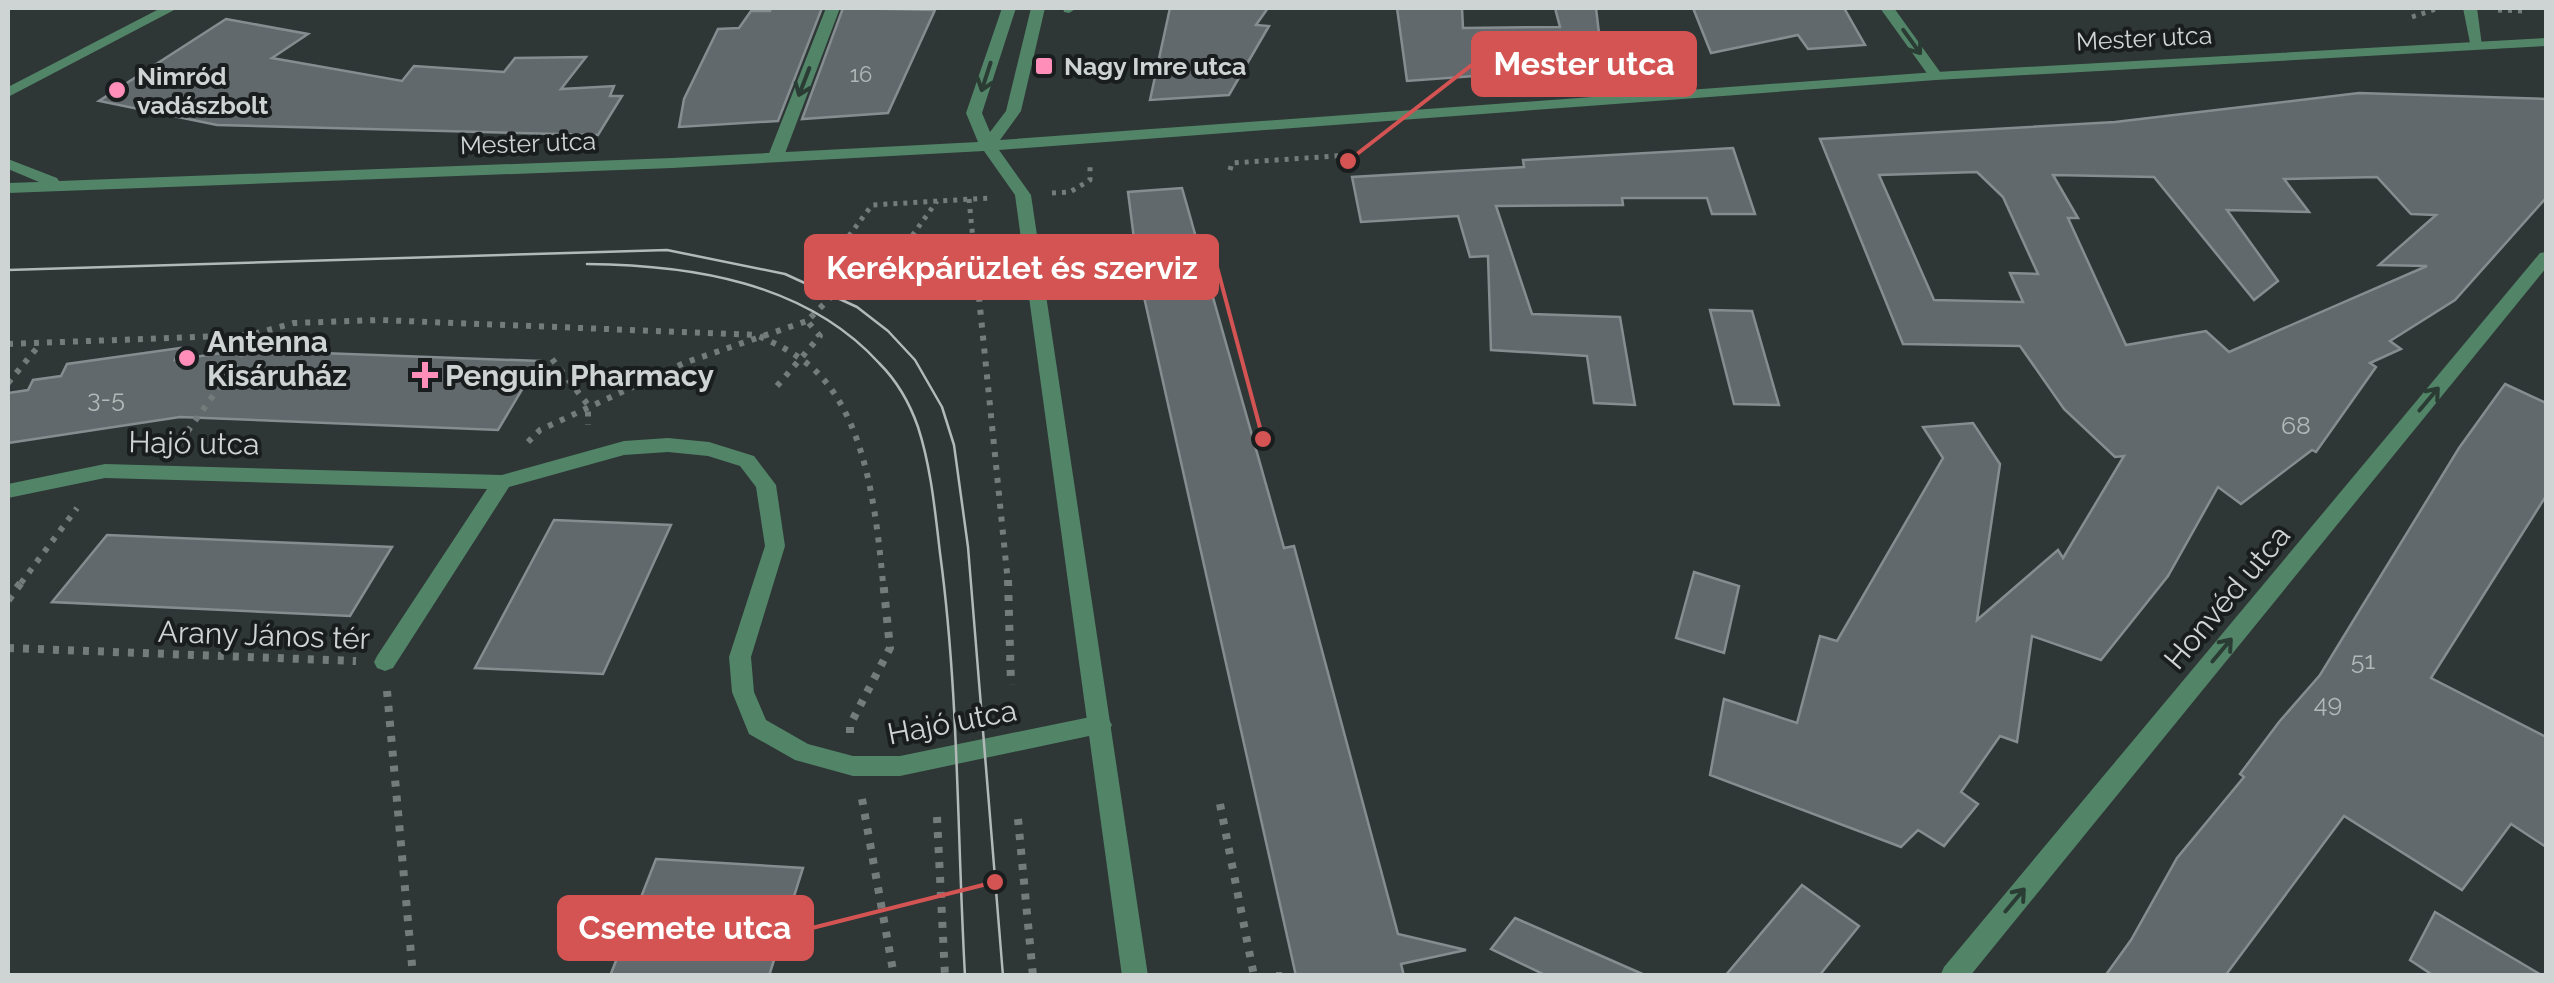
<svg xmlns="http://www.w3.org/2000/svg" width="2554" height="983" font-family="Raleway,sans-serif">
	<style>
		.building { fill: #61696c; stroke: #858d90; stroke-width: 2.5; fill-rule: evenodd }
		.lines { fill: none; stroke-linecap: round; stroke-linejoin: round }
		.path-far2 { stroke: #747b7b; stroke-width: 5; stroke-dasharray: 4 6; stroke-linecap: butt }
		.path-far1 { stroke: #747b7b; stroke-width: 6; stroke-dasharray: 5 8; stroke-linecap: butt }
		.path { stroke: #747b7b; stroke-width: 8; stroke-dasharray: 6 9; stroke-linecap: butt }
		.minor { fill: #528468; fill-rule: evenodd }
		.tertiary { fill: #528468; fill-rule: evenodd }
		.tram { stroke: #b3b9b9; stroke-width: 2.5 }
		.oneway { stroke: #2a3c34 }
		.poi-dot { fill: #ff8eb9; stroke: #191d1d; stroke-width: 4 }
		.labels { text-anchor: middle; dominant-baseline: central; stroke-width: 8; stroke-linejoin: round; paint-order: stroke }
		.far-number-label { font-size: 22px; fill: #b3b8b9 }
		.far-street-label { font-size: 25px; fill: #ced3d3; stroke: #191d1d }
		.far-poi-label { font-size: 25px; font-weight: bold; fill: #ced3d3; stroke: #191d1d; text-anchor: start }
		.number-label { font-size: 25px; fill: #b3b8b9 }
		.poi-label { font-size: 30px; font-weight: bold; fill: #ced3d3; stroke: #191d1d; text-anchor: start }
		.street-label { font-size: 30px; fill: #ced3d3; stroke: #191d1d }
		.leader { fill: none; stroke: #d45353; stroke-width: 4 }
		.callout-dot { fill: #d45353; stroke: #191d1d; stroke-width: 4 }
		.callout { fill: #d45353; stroke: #d45353; stroke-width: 4 }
		.callout-label { font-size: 32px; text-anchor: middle; font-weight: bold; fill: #fff }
	</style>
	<rect width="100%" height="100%" fill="#2e3636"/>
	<g class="building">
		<polygon points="771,8 822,8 778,121 679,127 684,99 718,29 739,28 751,11 770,11"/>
		<polygon points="843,8 935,10 888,113 802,119"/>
		<polygon points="1170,8 1268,8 1256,25 1269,26 1229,95 1150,100"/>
		<polygon points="1397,8 1462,8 1463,28 1560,27 1555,8 1596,8 1606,92 1580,94 1572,69 1407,81"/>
		<polygon points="1693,8 1844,8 1865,45 1808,49 1798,35 1711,53"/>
		<polygon points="226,19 308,34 272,58 402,81 414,66 504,72 515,58 586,57 561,89 614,86 610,96 622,96 598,135 217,125 99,101"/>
		<path d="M 2359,93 L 2546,99 L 2546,198 L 2455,300 L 2390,341 L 2401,349 L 2370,363 L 2376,367 L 2316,452 L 2312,450 L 2241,504 L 2218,487 L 2168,576 L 2101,660 L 2032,636 L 2017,742 L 2000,736 L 1961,792 L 1978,804 L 1944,846 L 1918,830 L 1901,847 L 1710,775 L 1724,699 L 1797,723 L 1820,636 L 1837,641 L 1943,458 L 1923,427 L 1973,423 L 2000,464 L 1977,620 L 2058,550 L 2063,558 L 2124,456 L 2115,457 L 2064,409 L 2020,346 L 1903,344 L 1820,139 L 2115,122 ZM 1977,172 L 2003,197 L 2038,274 L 2010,273 L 2023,302 L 1934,300 L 1879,175 ZM 2053,175 L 2154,177 L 2254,300 L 2278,281 L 2227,210 L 2309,212 L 2284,179 L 2377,177 L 2411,214 L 2436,215 L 2379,265 L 2427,266 L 2229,352 L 2206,331 L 2126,345 L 2068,218 L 2078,218 Z"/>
		<polygon points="1733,148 1755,214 1712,214 1707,198 1622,198 1623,205 1496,206 1532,314 1620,317 1635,405 1594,403 1587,356 1491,350 1488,256 1470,257 1458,216 1361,222 1352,177 1524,167 1523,160"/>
		<polygon points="1182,188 1284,548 1294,546 1398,934 1466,950 1401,964 1404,976 1296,976 1138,270 1128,192"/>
		<polygon points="1710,310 1752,311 1779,405 1734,404"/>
		<polygon points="180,348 175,360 241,350 539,361 498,430 180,417 8,443 8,393 28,390 33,380 61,376 67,364"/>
		<polygon points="2505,384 2546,403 2546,496 2431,678 2546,737 2546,847 2511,824 2462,890 2344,816 2225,976 2105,976 2131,940 2177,858 2244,777 2240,774 2279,722 2320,675 2459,448"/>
		<polygon points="554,520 671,525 603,674 475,668"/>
		<polygon points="107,535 392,547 350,616 52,602"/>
		<polygon points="1694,572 1739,586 1724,653 1676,638"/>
		<polygon points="656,859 803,868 769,976 610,976"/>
		<polygon points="1802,885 1859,926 1819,976 1725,976"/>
		<polygon points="2435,912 2543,976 2434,976 2410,960"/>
		<polygon points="1515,918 1647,976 1547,976 1491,949"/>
	</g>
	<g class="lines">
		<g class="path-far2">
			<polyline points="2498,10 2525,11"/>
			<polyline points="2412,17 2439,8"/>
			<polyline points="1230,170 1232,163 1351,155 1358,161"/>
			<polyline points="1052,193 1070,192 1090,180 1090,164"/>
			<polyline points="969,199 975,260"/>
			<polyline points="835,260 833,257 872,205 990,198"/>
			<polyline points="895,260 937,201"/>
		</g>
		<g class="path-far1">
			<polyline points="975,258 1008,583"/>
			<polyline points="847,281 879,271 897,258"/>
			<path d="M 8,344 L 250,335 L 294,323 L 380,320 L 757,335 C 771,342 786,348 798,357 C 865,400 876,510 883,583"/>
			<polyline points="552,359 588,405 588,425"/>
			<polyline points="8,383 41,343"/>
			<polyline points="777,386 820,336 807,321 847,281 833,258"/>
			<polyline points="180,442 237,362 250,335"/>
			<polyline points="528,442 540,430 684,363 807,321"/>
			<polyline points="21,583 77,508"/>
		</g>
		<g class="path">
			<polyline points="1008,580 1011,685"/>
			<polyline points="8,600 23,580"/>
			<polyline points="8,648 356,661"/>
			<polyline points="387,691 413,976"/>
			<polyline points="850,733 850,725 890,648 883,580"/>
			<polyline points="862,799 894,976"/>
			<polyline points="1220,804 1254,976"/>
			<polyline points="937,817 945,976"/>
			<polyline points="1018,819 1033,976"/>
			<polyline points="1276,976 1287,976"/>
		</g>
		<g class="minor">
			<polygon points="161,8 178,8 8,97 8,87"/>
			<polygon points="826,8 840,8 784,156 776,161 770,159 768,156"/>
			<polygon points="1063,8 1077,8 1069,13 1064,12"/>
			<polygon points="1880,8 1894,8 1943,76 1941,79 1931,79"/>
			<polygon points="2463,8 2477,8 2482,46 2470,43"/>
			<polygon points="2546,252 2546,268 1970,976 1940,976 1944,967 2540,253"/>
			<polygon points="668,438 709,442 754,456 776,485 785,546 751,657 754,692 766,720 808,744 853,756 900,756 1100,715 1108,718 1112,725 1108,732 900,776 853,776 795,760 749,734 732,692 729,657 765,546 756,487 740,466 708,456 668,452 624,455 509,487 393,668 385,671 377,668 374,662 377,656 487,489 105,478 8,498 8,484 105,464 502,475 624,441"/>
		</g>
		<polygon class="tertiary" points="1002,8 1016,8 982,113 990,132 1006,111 1031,8 1045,8 1021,111 1000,140 1936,72 2546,38 2546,46 1936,80 999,150 1031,195 1148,976 1122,976 1015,195 984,151 672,168 8,193 8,183 39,182 8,169 8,159 57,178 59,181 672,158 978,142 966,113"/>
		<g class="tram">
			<path d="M 587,264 C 691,265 805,282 879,363 C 896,380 910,404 918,427 C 931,467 935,511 940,553 C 959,693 957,835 965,976"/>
			<polyline points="8,270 667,250 785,274 857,307 888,331 915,360 942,407 954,445 968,547 1003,976"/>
		</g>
	</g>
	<defs><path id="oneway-shaft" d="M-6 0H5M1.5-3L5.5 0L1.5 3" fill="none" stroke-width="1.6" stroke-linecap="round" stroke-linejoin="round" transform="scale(2.5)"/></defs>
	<g class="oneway">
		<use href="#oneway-shaft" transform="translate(1912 42) rotate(54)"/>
		<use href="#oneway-shaft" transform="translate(986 77) rotate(108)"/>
		<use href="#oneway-shaft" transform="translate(804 82) rotate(111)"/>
		<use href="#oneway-shaft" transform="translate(2429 399) rotate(-50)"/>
		<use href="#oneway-shaft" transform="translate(2222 650) rotate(-50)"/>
		<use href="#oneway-shaft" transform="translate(2015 900) rotate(-50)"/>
	</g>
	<g class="poi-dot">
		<rect x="1034" y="56" width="20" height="20" rx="5"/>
		<circle cx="117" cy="90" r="10"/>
		<circle cx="187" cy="358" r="10"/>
		<path d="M420 360h10v10h10v10h-10v10h-10v-10h-10v-10h10z"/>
	</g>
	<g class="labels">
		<g class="far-number-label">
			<text x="861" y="74">16</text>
		</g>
		<g class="far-street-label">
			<text transform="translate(2144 38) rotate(-3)">Mester utca</text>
			<text transform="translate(528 143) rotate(-2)">Mester utca</text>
		</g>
		<g class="far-poi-label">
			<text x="1064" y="66">Nagy Imre utca</text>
			<text x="137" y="76">Nimród<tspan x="137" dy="29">vadászbolt</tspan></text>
		</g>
		<g class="number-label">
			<text x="106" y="398">3-5</text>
			<text x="2296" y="425">68</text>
			<text x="2363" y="660">51</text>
			<text x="2328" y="703">49</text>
		</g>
		<g class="poi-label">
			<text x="207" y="341">Antenna<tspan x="207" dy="34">Kisáruház</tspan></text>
			<text x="445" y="375">Penguin Pharmacy</text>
		</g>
		<g class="street-label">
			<text transform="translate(194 443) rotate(1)">Hajó utca</text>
			<text transform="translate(2227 597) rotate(-50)">Honvéd utca</text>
			<text transform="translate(264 635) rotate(2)">Arany János tér</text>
			<text transform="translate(952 722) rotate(-11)">Hajó utca</text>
		</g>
	</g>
	<path class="leader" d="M1348 161L1473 64M1263 439L1217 267M995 882L812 928"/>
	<g class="callout-dot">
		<circle cx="1348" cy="161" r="10"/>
		<circle cx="1263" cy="439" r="10"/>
		<circle cx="995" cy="882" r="10"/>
	</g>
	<g class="callout">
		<rect x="1473" y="33" width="222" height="62" rx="10"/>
		<rect x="806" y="236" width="411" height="62" rx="10"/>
		<rect x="559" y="897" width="253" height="62" rx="10"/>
	</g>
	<g class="callout-label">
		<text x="1584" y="75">Mester utca</text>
		<text x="1012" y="279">Kerékpárüzlet és szerviz</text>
		<text x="685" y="939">Csemete utca</text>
	</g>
	<rect width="2554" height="983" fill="none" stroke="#ced3d3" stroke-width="20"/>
</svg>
